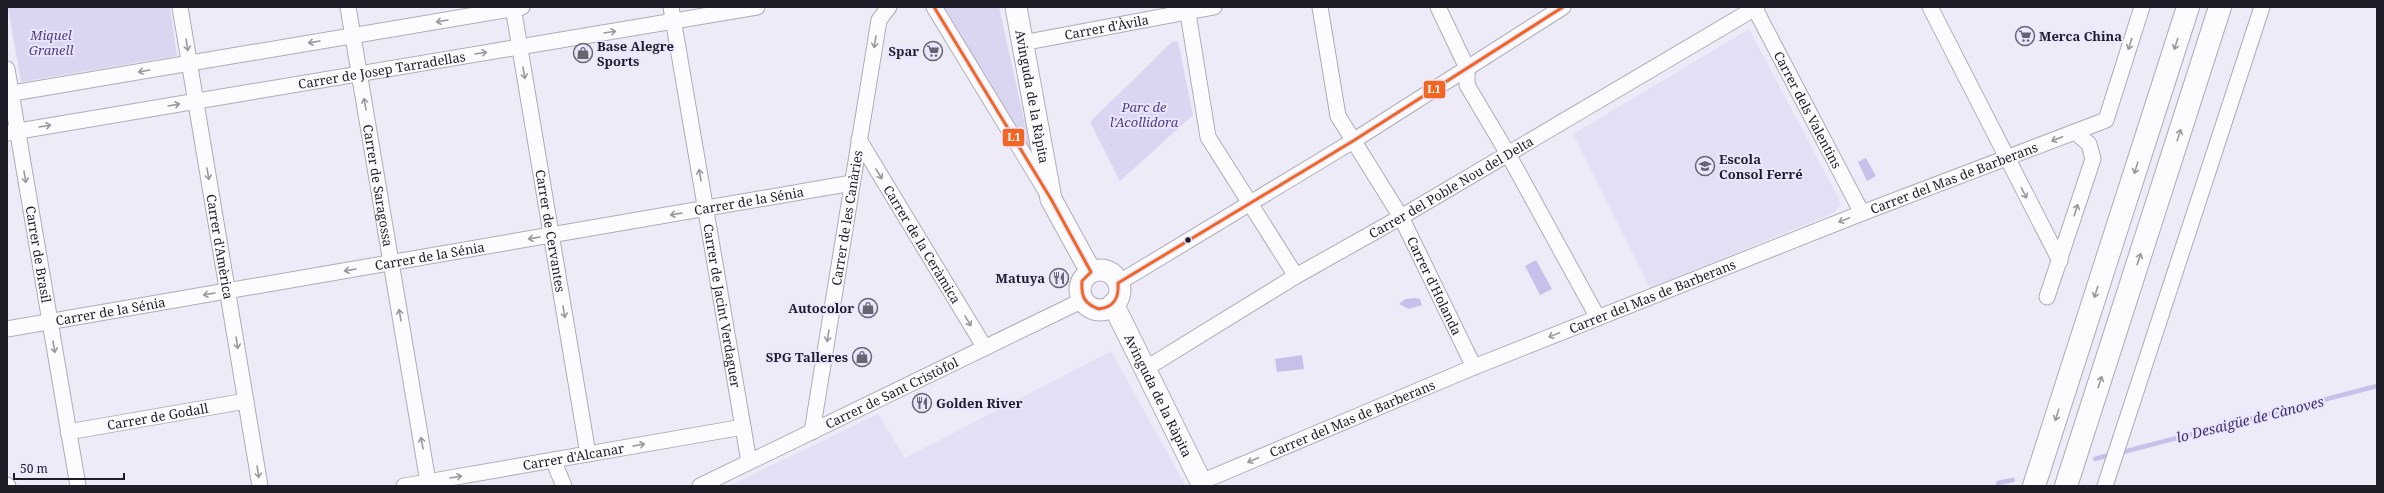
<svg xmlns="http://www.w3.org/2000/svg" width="2384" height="493" font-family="'Noto Serif',serif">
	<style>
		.built { fill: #e3e0f5 }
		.green { fill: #dad6f2 }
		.water { fill: #c7c0eb }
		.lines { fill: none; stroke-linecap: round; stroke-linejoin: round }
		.stream { stroke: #c7c0eb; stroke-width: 4.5 }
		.street-casing { stroke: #afacb7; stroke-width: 17 }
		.secondary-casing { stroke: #afacb7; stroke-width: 23 }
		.highway-casing { stroke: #afacb7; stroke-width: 24 }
		.street { stroke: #fcfcfe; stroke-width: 15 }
		.secondary { stroke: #fcfcfe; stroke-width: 21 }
		.highway { stroke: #fcfcfe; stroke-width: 22 }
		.bus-1-casing { stroke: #eae6fd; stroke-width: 6 }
		.bus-1 { stroke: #f26522; stroke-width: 3 }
		.oneway { stroke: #99989d }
		.bus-dot { fill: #1f1d27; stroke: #eae6fd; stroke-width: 1.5 }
		.labels { text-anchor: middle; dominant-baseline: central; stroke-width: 4; stroke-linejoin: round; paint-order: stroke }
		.street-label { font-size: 13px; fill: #1f1d27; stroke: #eae6fd }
		.park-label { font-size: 13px; font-style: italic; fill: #503f83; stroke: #eae6fd }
		.poi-label { font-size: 13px; font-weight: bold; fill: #1f1d27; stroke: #eae6fd; text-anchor: start }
		.water-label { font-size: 14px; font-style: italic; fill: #3e2c6e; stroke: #eae6fd }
		.line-badge { stroke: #eae6fd; stroke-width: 1.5 }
		.badge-label { font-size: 11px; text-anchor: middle; font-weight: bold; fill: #fff }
	</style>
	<rect width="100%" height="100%" fill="#eeebf8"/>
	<g class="built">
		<polygon points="1749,29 1839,199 1840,205 1834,213 1650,288 1573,134"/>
		<polygon points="1111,351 1185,485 729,486 878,414 905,458"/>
	</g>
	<g class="green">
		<polygon points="8,7 170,7 177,56 21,82"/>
		<polygon points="941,7 999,7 1033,160"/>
		<polygon points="1178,41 1193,115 1120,181 1090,122 1172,42"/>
	</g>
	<g class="water">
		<polygon points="1866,158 1876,176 1867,181 1858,162"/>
		<polygon points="1536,260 1552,289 1540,295 1525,266"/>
		<polygon points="1415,298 1420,299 1422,305 1409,309 1399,304 1405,299"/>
		<polygon points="1302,355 1304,369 1277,372 1275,359"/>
	</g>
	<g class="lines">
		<g class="stream">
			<polyline points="2123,452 2377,386"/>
			<polyline points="2095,459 2109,455"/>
			<polyline points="1998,483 2013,480"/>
		</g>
		<defs>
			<g id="street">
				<path id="s1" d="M 180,7 L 260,486"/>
				<path id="s2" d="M 348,7 L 428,482"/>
				<path id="s3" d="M 513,7 L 588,454"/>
				<path id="s4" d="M 671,7 L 749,462"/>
				<polyline points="934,7 1046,191"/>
				<polyline points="1187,7 1208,137 1296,276"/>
				<path id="s5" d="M 1320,7 L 1338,116 L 1401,217 L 1474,367"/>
				<polyline points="1438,7 1467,68 1467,85 1508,154 1598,318"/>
				<path id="s6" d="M 1754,7 L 1862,213"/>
				<polyline points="1930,7 2060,261"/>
				<path id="s7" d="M 1022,43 L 1214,7"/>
				<path id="s8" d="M 7,69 L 78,486"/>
				<polyline points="7,94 522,7"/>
				<path id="s9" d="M 7,133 L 757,7"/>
				<path id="s10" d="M 859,140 L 985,348"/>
				<polyline points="1118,283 1353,141 1563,7"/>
				<polyline points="2047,297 2093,159 2089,144 2075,132"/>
				<path id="s11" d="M 7,329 L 852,183"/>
				<path id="s12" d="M 1145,369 L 1296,276 L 1401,217 L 1757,7"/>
				<path id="s13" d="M 68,432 L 246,401"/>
				<path id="s14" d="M 812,432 L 879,20 L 889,7"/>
				<polyline points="553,460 564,486"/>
				<path id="s15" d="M 1201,482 L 1474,367 L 1862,213 L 2106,120 L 2142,7"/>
				<polyline points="7,485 8,486"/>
				<path id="s16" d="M 404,486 L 743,427"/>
				<path id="s17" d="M 700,486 L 1083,300"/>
				<polyline points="2105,486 2262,7"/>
			</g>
			<g id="secondary">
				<path id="s18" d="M 1016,7 L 1051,199 L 1091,272"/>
				<circle cx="1100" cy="290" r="20"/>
				<path id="s19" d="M 1113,304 L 1203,486"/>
			</g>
			<g id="highway">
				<polyline points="2034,486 2188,7"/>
				<polyline points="2066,486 2220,7"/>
			</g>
		</defs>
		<use href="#street" class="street-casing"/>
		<use href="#secondary" class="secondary-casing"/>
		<use href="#highway" class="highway-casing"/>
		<use href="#street" class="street"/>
		<use href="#secondary" class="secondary"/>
		<use href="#highway" class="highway"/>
		<defs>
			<path id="bus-1" d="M 934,7 L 1051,199 L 1091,272 L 1082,281 C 1081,296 1084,304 1099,309 C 1115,307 1119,297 1118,283 L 1353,141 L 1563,7"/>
		</defs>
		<use href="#bus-1" class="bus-1-casing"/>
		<use href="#bus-1" class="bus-1"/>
	</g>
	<defs><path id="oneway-shaft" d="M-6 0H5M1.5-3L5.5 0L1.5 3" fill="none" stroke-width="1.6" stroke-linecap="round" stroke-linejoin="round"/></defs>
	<g class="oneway">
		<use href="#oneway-shaft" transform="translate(442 21) rotate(170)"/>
		<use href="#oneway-shaft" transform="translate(610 32) rotate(-9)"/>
		<use href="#oneway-shaft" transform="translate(314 42) rotate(170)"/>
		<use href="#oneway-shaft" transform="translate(875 42) rotate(99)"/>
		<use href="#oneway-shaft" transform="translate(2130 44) rotate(108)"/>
		<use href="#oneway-shaft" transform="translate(2176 44) rotate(108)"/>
		<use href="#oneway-shaft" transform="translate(187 45) rotate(81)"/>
		<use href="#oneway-shaft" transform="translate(481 53) rotate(-9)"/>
		<use href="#oneway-shaft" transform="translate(144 71) rotate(170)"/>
		<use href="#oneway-shaft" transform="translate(524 73) rotate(80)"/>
		<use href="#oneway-shaft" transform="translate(365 104) rotate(-100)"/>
		<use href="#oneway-shaft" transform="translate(174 105) rotate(-10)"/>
		<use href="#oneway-shaft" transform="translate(45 126) rotate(-9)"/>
		<use href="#oneway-shaft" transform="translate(2179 135) rotate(-72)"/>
		<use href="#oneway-shaft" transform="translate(2057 139) rotate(159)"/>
		<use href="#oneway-shaft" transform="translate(2136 168) rotate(108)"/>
		<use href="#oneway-shaft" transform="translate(208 174) rotate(80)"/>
		<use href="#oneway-shaft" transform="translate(879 174) rotate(59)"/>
		<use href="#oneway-shaft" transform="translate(700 175) rotate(-100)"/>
		<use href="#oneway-shaft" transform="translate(25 177) rotate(80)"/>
		<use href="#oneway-shaft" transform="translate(2024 193) rotate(63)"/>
		<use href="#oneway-shaft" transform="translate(2076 210) rotate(-72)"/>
		<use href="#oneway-shaft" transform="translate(676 214) rotate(170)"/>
		<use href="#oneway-shaft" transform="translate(1844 220) rotate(158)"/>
		<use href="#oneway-shaft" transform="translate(534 238) rotate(170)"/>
		<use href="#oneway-shaft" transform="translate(2139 259) rotate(-72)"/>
		<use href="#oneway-shaft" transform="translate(350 270) rotate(170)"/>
		<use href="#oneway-shaft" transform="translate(2096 292) rotate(108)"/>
		<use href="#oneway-shaft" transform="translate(209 294) rotate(170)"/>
		<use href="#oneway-shaft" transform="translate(564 312) rotate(80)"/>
		<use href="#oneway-shaft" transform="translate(400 315) rotate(-100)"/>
		<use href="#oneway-shaft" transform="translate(968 321) rotate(59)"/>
		<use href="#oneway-shaft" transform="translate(1554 335) rotate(158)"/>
		<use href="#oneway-shaft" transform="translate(828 336) rotate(99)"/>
		<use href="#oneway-shaft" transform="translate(237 343) rotate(81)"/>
		<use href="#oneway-shaft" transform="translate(54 347) rotate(80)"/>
		<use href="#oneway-shaft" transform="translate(2100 382) rotate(-72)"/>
		<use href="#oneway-shaft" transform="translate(2057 415) rotate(108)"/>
		<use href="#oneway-shaft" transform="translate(422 443) rotate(-100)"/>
		<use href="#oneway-shaft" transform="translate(639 445) rotate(-10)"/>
		<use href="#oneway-shaft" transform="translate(1253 460) rotate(157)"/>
		<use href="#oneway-shaft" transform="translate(258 472) rotate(81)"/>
		<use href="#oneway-shaft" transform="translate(456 477) rotate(-10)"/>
	</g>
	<defs>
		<symbol id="supermarket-ring" viewBox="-11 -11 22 22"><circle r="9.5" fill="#eae6fd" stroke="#676570" stroke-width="1.5"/><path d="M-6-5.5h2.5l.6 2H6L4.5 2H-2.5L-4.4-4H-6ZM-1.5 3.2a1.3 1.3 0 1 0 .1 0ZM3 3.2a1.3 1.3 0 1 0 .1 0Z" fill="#676570"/></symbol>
		<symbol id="shop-ring" viewBox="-11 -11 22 22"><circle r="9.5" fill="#eae6fd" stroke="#676570" stroke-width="1.5"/><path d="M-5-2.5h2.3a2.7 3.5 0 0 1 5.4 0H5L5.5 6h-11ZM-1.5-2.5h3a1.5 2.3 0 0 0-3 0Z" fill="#676570"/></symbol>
		<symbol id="school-ring" viewBox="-11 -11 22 22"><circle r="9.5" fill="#eae6fd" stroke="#676570" stroke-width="1.5"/><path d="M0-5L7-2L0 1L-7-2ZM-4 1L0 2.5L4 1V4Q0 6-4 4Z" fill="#676570"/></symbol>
		<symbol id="restaurant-ring" viewBox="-11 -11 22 22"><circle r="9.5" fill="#eae6fd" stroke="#676570" stroke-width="1.5"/><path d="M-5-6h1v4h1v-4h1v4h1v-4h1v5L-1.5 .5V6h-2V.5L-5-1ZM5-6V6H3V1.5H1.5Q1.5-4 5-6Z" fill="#676570"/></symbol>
	</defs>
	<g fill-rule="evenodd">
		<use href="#supermarket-ring" x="2014" y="25" width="22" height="22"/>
		<use href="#supermarket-ring" x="922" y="40" width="22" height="22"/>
		<use href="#shop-ring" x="572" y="42" width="22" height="22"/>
		<use href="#school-ring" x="1694" y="155" width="22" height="22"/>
		<use href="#restaurant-ring" x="1048" y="267" width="22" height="22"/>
		<use href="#shop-ring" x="857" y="297" width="22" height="22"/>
		<use href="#shop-ring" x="851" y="346" width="22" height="22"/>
		<use href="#restaurant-ring" x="911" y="392" width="22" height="22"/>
	</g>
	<circle class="bus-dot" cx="1188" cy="240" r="3.5"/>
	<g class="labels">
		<g class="street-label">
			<text stroke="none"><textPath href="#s7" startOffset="86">Carrer d'Àvila</textPath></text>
			<text stroke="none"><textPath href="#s9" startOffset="380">Carrer de Josep Tarradellas</textPath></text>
			<text stroke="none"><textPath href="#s18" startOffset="91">Avinguda de la Ràpita</textPath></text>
			<text stroke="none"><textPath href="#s6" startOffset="116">Carrer dels Valentins</textPath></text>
			<text stroke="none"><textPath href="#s15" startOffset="812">Carrer del Mas de Barberans</textPath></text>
			<text stroke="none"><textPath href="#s2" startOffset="181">Carrer de Saragossa</textPath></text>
			<text stroke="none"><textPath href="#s12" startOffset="356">Carrer del Poble Nou del Delta</textPath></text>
			<text stroke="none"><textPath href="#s11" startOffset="753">Carrer de la Sénia</textPath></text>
			<text stroke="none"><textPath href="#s14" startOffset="217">Carrer de les Canàries</textPath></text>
			<text stroke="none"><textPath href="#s3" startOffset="227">Carrer de Cervantes</textPath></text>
			<text stroke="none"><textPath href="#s10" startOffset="122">Carrer de la Ceràmica</textPath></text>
			<text stroke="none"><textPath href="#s1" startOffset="243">Carrer d'Amèrica</textPath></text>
			<text stroke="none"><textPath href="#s8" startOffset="188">Carrer de Brasil</textPath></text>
			<text stroke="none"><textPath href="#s11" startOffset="429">Carrer de la Sénia</textPath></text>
			<text stroke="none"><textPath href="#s5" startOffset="306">Carrer d'Holanda</textPath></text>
			<text stroke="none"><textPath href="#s15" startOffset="488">Carrer del Mas de Barberans</textPath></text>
			<text stroke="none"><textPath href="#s4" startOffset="303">Carrer de Jacint Verdaguer</textPath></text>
			<text stroke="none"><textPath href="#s11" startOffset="105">Carrer de la Sénia</textPath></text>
			<text stroke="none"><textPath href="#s17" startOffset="213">Carrer de Sant Cristòfol</textPath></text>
			<text stroke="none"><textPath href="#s19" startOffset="102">Avinguda de la Ràpita</textPath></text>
			<text stroke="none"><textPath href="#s13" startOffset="91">Carrer de Godall</textPath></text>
			<text stroke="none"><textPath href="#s15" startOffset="164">Carrer del Mas de Barberans</textPath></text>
			<text stroke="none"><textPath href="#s16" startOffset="172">Carrer d'Alcanar</textPath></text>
		</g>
		<g class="park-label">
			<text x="51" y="35">Miquel<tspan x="51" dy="15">Granell</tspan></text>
			<text x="1144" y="107">Parc de<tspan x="1144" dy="15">l'Acollidora</tspan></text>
		</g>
		<g class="poi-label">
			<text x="2039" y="36">Merca China</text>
			<text x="597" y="46">Base Alegre<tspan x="597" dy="15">Sports</tspan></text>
			<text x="919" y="51" text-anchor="end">Spar</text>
			<text x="1719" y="159">Escola<tspan x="1719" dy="15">Consol Ferré</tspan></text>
			<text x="1045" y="278" text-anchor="end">Matuya</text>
			<text x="854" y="308" text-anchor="end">Autocolor</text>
			<text x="848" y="357" text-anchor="end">SPG Talleres</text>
			<text x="936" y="403">Golden River</text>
		</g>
		<g class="water-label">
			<text transform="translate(2250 419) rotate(-14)">lo Desaigüe de Cànoves</text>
		</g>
	</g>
	<g class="line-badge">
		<rect x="1423" y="80" width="23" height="19" rx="4" fill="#f26522"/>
		<rect x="1002" y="128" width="23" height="19" rx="4" fill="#f26522"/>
	</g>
	<g class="badge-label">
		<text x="1434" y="93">L1</text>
		<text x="1014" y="141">L1</text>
	</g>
	<rect width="2384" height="493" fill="none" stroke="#1f1d27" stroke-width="16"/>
	<path d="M14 473v6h110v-6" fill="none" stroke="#1f1d27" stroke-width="2"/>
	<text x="20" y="473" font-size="12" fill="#1f1d27" stroke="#eae6fd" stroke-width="3" paint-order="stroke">50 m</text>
</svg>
